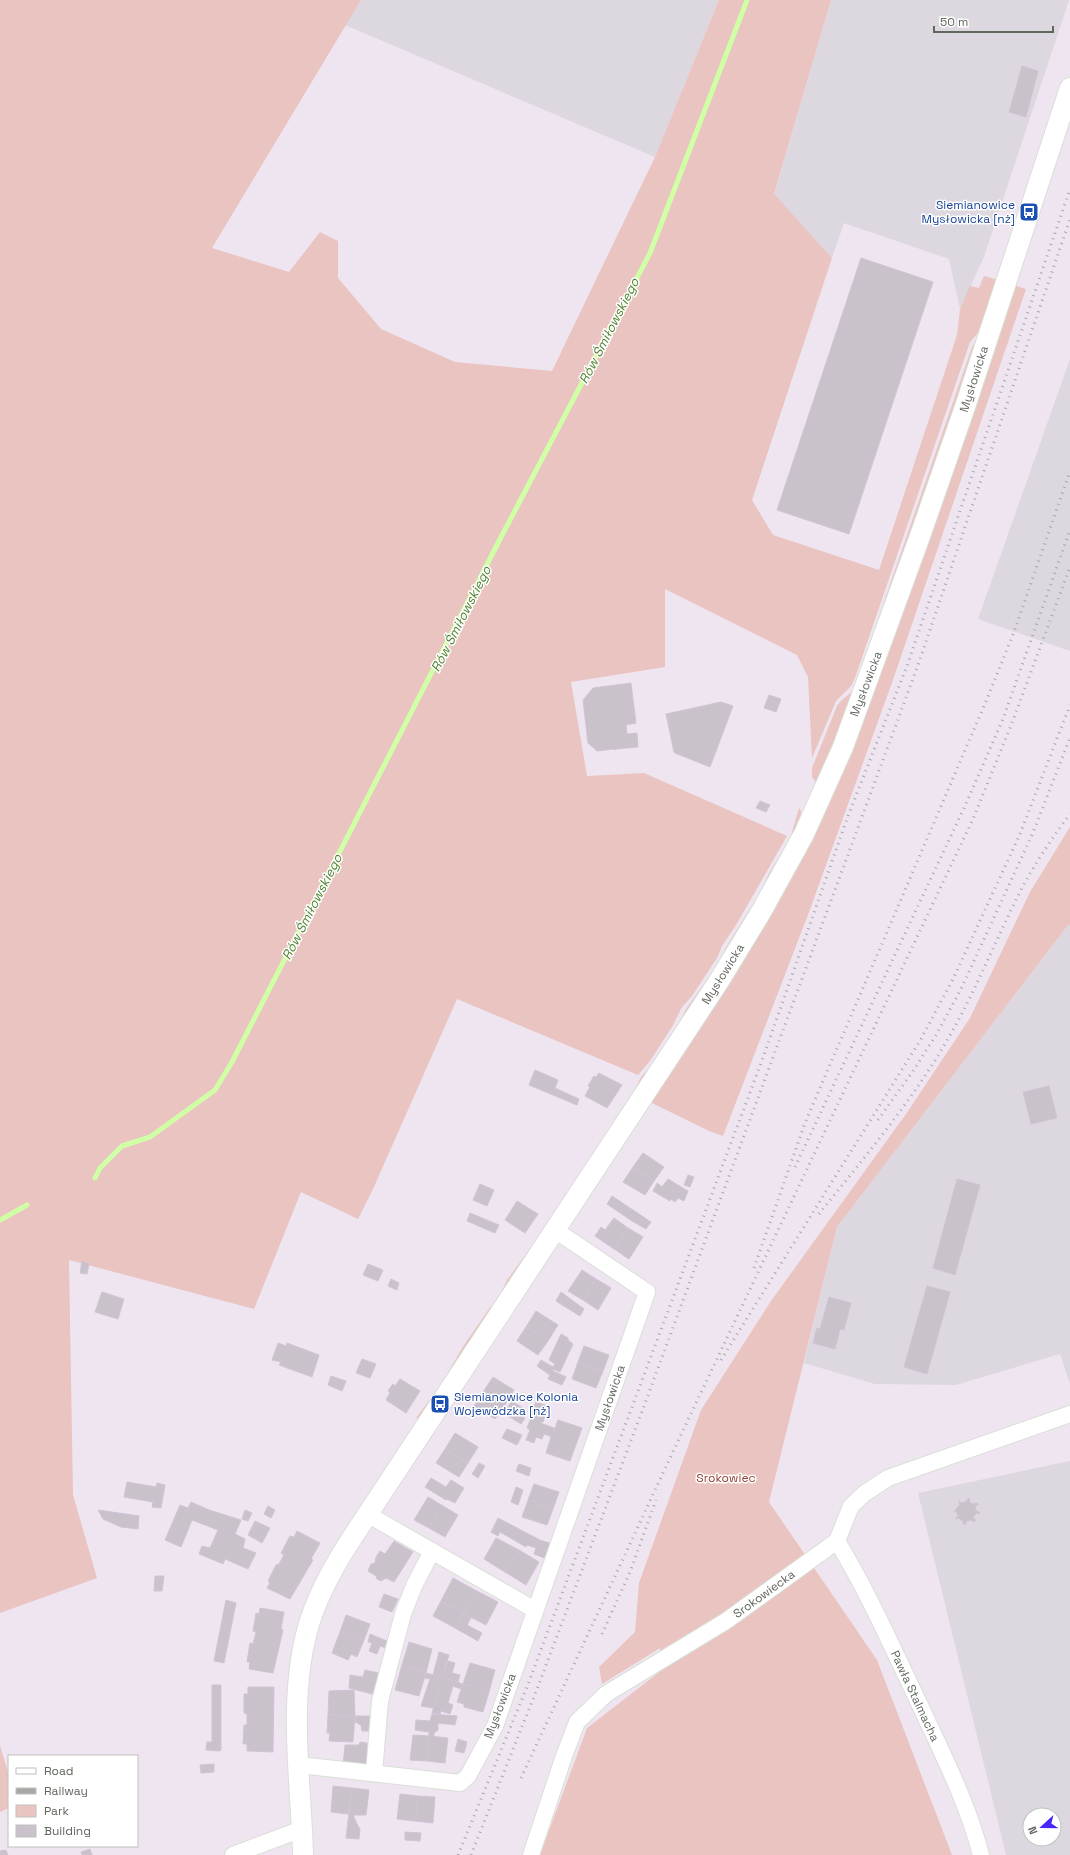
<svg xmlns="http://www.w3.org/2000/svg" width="1070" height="1855" font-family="'Space Grotesk',sans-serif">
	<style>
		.industrial { fill: #ddd7df; fill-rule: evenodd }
		.green { fill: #e9c4c0 }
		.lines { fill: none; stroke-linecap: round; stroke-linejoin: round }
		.stream { stroke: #d0ffa6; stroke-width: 5 }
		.building { fill: #c9c2cb; stroke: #d1c3d6 }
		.minor-casing { stroke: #d9dfd7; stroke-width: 18 }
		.tertiary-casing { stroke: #d9dfd7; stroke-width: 22 }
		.minor { stroke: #fff; stroke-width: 16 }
		.tertiary { stroke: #fff; stroke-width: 20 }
		.rail { stroke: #a6a8a5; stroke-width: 3; stroke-dasharray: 1 5; stroke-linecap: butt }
		.labels { text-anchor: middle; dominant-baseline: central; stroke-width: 3; stroke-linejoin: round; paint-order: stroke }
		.transit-label { font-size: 12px; fill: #164399; stroke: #fff; text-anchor: end }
		.street-label { font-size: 12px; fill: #60675d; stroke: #fff }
		.park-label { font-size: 12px; fill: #913f31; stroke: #fff }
		.water-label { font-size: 13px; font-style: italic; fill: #4e822c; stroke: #fff }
	</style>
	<rect width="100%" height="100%" fill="#efe5f0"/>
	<g class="industrial">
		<polygon points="361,0 719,0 655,157 345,25"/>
		<polygon points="831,0 1069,0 984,257 960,309 949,259 844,223 832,258 774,195"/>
		<polygon points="1070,359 1070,651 978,619"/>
		<polygon points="1068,925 1070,925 1070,1384 1060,1354 956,1385 875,1384 804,1363 837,1227"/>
		<path d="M 1070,1461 L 1070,1855 L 1006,1855 L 918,1493 ZM 1030,1815 L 1054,1815 L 1054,1839 L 1030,1839 Z"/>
	</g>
	<g class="green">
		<polygon points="0,0 361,0 212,248 289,272 320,232 338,241 338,278 381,329 455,362 552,371 655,157 719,0 831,0 774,194 832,258 752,500 773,535 879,570 957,335 960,309 970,286 979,288 984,276 998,280 983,327 970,342 855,678 851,686 836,701 812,758 808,677 797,655 665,589 665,667 571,682 587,776 644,773 787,836 736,925 722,946 717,958 692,996 682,1007 672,1027 650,1061 638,1075 457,999 373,1189 358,1219 301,1192 254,1309 69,1260 73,1495 97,1578 0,1613"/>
		<polygon points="1014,285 1026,289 893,680 809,912 723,1136 709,1131 652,1103 658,1090 771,912"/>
		<path d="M 979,337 L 962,390 L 846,717 L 816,782 L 812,777 L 812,768 L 837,706 C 842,698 850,695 855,688 C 863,675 871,643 875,628 L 972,347 Z"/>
		<polygon points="799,808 801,811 800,822 726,954 632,1096 641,1077 654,1062 675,1030 686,1009 721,960 725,949 761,891 768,875 790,839"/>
		<polygon points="1070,827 1070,925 1068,925 837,1227 769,1502 877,1660 952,1855 540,1855 587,1728 662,1670 660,1648 602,1684 599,1667 635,1632 639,1583 701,1410 771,1301 906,1114 970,1018 1030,892"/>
		<polygon points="529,1250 530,1253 502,1296 500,1295 507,1280"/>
		<polygon points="491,1306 493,1308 421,1418 416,1418 440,1386 464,1345"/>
		<polygon points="0,1746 9,1775 9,1808 0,1812"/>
	</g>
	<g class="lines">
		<g class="stream">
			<polyline points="95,1178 100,1168 122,1146 150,1137 215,1090 232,1062 499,541 650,253 747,0"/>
			<polyline points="0,1220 27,1205"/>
		</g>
	</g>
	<g class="building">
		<polygon points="1022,66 1038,71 1026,117 1009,112"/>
		<polygon points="861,258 933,282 849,534 777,510"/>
		<polygon points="631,683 636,723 626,725 627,734 637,733 638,747 616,749 616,750 614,749 597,751 588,743 583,700 593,688"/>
		<polygon points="769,695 781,699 776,712 764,708"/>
		<polygon points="721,702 733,706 710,767 675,753 674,752 666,714"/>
		<polygon points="760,801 770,805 766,812 756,808"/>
		<polygon points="535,1070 558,1080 555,1088 579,1099 577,1105 529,1085"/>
		<polygon points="599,1073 622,1085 607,1108 585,1096 590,1087 588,1086 594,1076 596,1077"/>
		<polygon points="1049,1086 1057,1118 1031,1124 1023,1092"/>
		<polygon points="643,1153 664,1167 654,1181 633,1167"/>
		<polygon points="633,1167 654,1181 645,1195 623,1182"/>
		<polygon points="688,1175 694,1177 690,1187 684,1185"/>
		<polygon points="668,1179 688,1191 684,1201 678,1198 675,1202 671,1199 670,1201 653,1191 657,1183 662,1187"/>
		<polygon points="957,1179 980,1185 955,1275 933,1268"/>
		<polygon points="480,1184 494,1190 487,1206 473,1200"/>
		<polygon points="612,1196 651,1222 646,1229 632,1221 607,1204"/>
		<polygon points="517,1201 538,1214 525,1233 505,1220"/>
		<polygon points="470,1213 499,1225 495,1233 467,1221"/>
		<polygon points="614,1218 628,1228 614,1249 595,1236 601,1227 605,1230"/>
		<polygon points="628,1228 643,1237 629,1259 614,1249"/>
		<polygon points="82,1261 89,1264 87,1274 80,1273"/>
		<polygon points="368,1264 383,1270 378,1281 363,1275"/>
		<polygon points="582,1270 596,1279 583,1300 568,1291"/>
		<polygon points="391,1279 399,1283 397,1290 388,1286"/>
		<polygon points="596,1279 611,1288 598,1310 583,1300"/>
		<polygon points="927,1286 950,1292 927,1374 904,1367"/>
		<polygon points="102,1292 124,1299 118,1319 95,1312"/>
		<polygon points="561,1292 584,1309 580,1316 556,1301"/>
		<polygon points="829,1297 851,1303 844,1330 840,1329 835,1349 813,1343 817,1328 820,1329"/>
		<polygon points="536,1311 558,1325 548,1341 526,1327"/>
		<polygon points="526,1327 548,1341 538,1355 517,1341"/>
		<polygon points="561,1334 568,1338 568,1340 573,1344 560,1372 553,1369 553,1371 566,1377 562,1385 548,1379 550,1375 537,1366 541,1360 553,1367 555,1364 549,1360"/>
		<polygon points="278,1343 286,1346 287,1343 319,1355 312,1377 279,1365 281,1362 272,1360"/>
		<polygon points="584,1346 609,1355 603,1371 578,1362"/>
		<polygon points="362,1359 376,1364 370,1378 356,1373"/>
		<polygon points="578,1362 603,1371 596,1388 572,1379"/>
		<polygon points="331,1376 346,1381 342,1391 328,1385"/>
		<polygon points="493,1377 514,1390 505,1405 483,1392"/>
		<polygon points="400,1379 420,1391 406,1413 386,1400 390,1393 388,1391 392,1385 393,1384 395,1386"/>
		<polygon points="483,1392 505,1405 495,1419 474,1406"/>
		<polygon points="512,1401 523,1408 519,1414 525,1418 521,1424 508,1416 511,1410 507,1408"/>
		<polygon points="536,1402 548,1406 543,1422 540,1423 554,1428 554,1431 558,1420 582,1428 570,1461 546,1453 551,1437 550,1436 544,1434 542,1439 536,1437 534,1443 526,1440 530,1430 527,1428 531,1418 529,1417"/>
		<polygon points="507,1429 522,1435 517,1445 502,1438"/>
		<polygon points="455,1433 478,1447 468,1463 445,1449"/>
		<polygon points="445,1449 468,1463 459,1477 436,1463"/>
		<polygon points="479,1463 485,1466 478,1478 472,1474"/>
		<polygon points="519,1464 531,1468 529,1476 516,1471"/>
		<polygon points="431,1478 446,1487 451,1480 464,1488 455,1503 447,1499 446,1500 425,1487"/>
		<polygon points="127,1482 156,1487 157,1483 165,1485 161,1508 152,1507 153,1502 124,1497"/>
		<polygon points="534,1484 559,1492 553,1509 528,1500"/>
		<polygon points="516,1487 523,1490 518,1505 511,1502"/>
		<polygon points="428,1497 443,1506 429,1528 414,1520"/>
		<polygon points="968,1498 970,1499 969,1502 973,1504 977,1503 978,1505 975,1506 976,1511 979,1512 979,1514 976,1513 973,1518 976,1520 974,1522 972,1520 966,1521 966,1524 963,1524 963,1521 959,1518 955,1519 958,1516 956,1511 954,1511 960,1505 959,1501 962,1503 967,1501"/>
		<polygon points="528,1500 553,1509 547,1525 522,1517"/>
		<polygon points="191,1502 209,1510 241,1520 235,1534 245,1539 243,1548 256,1553 248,1569 225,1559 223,1564 221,1563 199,1554 202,1546 210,1548 218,1530 192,1520 181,1547 165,1540 180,1505 188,1508"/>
		<polygon points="268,1506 275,1510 271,1518 264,1514"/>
		<polygon points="443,1506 458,1515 445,1537 429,1528"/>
		<polygon points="98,1510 139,1516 138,1529 121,1527 103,1519"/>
		<polygon points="245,1510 252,1513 248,1521 242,1519"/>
		<polygon points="498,1518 540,1540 552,1544 547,1559 534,1554 536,1548 527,1545 526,1547 500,1532 498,1536 491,1532"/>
		<polygon points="255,1521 270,1528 262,1543 248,1535"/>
		<polygon points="297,1531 320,1543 311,1559 313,1560 290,1599 267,1588 270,1583 268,1581 276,1565 279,1564 284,1555 281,1553 290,1536 294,1537"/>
		<polygon points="496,1538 519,1550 505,1572 484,1559"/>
		<polygon points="394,1541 413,1552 394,1582 386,1578 381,1581 377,1579 376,1576 368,1571 371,1564 375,1563 376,1557 380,1551 385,1554"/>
		<polygon points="519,1550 539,1562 526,1585 505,1572"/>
		<polygon points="155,1576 164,1576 162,1591 154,1591"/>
		<polygon points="453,1578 475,1590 463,1613 441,1601"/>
		<polygon points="475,1590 498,1602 486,1625 463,1613"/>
		<polygon points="384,1594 398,1599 392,1612 379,1607"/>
		<polygon points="226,1600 236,1603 224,1663 214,1661"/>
		<polygon points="441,1601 463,1613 455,1628 433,1616"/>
		<polygon points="260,1608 284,1612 281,1629 283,1630 273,1673 249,1669 250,1662 247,1662 250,1643 253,1644 256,1632 253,1631 256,1613 259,1614"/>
		<polygon points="463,1613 471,1618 467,1625 482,1633 478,1641 455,1628"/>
		<polygon points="346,1615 370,1624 364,1640 340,1632"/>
		<polygon points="340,1632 364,1640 357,1657 351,1654 348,1660 332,1653"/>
		<polygon points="370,1634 387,1641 386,1648 380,1646 377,1654 369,1651 372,1643 368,1642"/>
		<polygon points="409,1642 432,1649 426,1673 402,1665"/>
		<polygon points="439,1652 449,1655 442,1677 433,1675"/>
		<polygon points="448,1661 455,1663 452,1673 460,1675 458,1682 442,1677"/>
		<polygon points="470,1663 495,1670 489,1692 463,1684"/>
		<polygon points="402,1665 426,1673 419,1696 395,1690"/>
		<polygon points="365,1670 378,1673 377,1679 379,1680 376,1695 349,1688 350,1675 363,1677"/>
		<polygon points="426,1673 442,1677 433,1708 421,1706 430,1679 425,1678"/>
		<polygon points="442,1677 463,1684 461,1689 453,1686 448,1703 453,1705 450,1714 441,1711 440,1714 432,1713"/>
		<polygon points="463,1684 489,1692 483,1712 464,1707 464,1704 457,1702"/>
		<polygon points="212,1685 221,1685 221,1750 219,1751 206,1750 207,1742 212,1742"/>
		<polygon points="248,1687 274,1687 273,1752 247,1751 247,1744 243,1744 244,1725 247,1725 247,1714 244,1713 244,1694 248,1694"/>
		<polygon points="354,1690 355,1716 328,1715 329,1691"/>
		<polygon points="432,1714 457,1716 455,1725 438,1723 438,1730 434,1733 434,1737 429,1736 429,1732 415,1730 416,1720 430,1721"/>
		<polygon points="328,1715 355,1716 353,1742 329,1741 330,1733 327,1733"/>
		<polygon points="355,1716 374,1716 374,1731 362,1731 361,1725 355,1722"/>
		<polygon points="413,1735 429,1736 427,1761 410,1760"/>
		<polygon points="429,1736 448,1738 445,1763 427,1761"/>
		<polygon points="458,1739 467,1742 464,1753 455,1751"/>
		<polygon points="360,1742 373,1744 368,1767 343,1765 345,1745 359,1745"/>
		<polygon points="214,1764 214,1772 201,1773 200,1765"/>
		<polygon points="333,1786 352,1788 348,1814 331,1812"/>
		<polygon points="352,1788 369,1790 366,1815 353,1815 359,1828 360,1828 359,1839 346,1838"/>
		<polygon points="400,1794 418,1796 415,1821 397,1819"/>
		<polygon points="418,1796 435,1797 433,1823 415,1821"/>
		<polygon points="405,1832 421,1833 420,1841 405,1840"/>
		<polygon points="90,1849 92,1855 82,1855 81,1852"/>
		<polygon points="6,1850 8,1855 0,1855 0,1851"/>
	</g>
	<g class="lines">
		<defs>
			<g id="minor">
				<polyline points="367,1514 535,1610"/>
				<path d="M 837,1541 C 868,1592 892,1647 918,1701 C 941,1751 967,1801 981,1855"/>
				<polyline points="299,1765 460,1783 468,1776 495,1726 647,1292 555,1230"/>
				<polyline points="374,1773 380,1701 403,1614 414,1586 432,1551"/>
				<polyline points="233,1855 302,1829"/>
				<polyline points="531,1855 564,1756 577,1722 606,1694 726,1621 837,1541 851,1506 865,1493 888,1478 1070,1414"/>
			</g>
			<path id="tertiary" d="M 303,1855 C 301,1782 288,1703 307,1631 C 316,1597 333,1567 352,1538 L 719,981 L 761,912 L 804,834 L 843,747 L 920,536 L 965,407 L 1070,88"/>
		</defs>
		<use href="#minor" class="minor-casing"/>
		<use href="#tertiary" class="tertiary-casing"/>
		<use href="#minor" class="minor"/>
		<use href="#tertiary" class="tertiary"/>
		<g class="rail">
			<polyline points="878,1120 913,1071 936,1035 961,989 1032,835 1070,738"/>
			<polyline points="795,1167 965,806 1003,719 1070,530"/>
			<path d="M 819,1214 C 863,1159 914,1099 949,1037 C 976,990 996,939 1021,890 C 1035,863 1052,838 1070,814"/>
			<polyline points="754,1268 805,1123 987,699 1014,632 1070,471"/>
			<polyline points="721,1360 921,1039 954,977 1020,834 1070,705"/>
			<polyline points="602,1634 630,1572 656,1500"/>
			<polyline points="521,1778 670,1458 973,819 1012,723 1070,567"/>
			<polyline points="458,1855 527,1687 764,1055 848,816 907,666 1070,189"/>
			<polyline points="471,1855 537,1689 644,1406 917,668 1070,219"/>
		</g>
	</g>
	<defs>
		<symbol id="bus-square" viewBox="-11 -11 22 22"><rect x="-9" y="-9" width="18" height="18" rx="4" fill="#1a4fb4" stroke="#fff"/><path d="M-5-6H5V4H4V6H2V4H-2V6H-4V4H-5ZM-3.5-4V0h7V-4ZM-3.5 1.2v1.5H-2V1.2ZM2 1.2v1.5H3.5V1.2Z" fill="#fff"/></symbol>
	</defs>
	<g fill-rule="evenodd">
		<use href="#bus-square" x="1018" y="201" width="22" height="22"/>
		<use href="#bus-square" x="429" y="1393" width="22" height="22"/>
	</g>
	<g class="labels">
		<g class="transit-label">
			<text x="1015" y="205">Siemianowice<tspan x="1015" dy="14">Mysłowicka [nż]</tspan></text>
			<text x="454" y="1397" text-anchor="start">Siemianowice Kolonia<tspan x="454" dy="14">Wojewódzka [nż]</tspan></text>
		</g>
		<g class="street-label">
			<text transform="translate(974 379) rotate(-72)">Mysłowicka</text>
			<text transform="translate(866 684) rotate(-69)">Mysłowicka</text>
			<text transform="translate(723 974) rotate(-58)">Mysłowicka</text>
			<text transform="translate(610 1398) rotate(-71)">Mysłowicka</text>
			<text transform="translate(764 1594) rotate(-36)">Srokowiecka</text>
			<text transform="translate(915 1696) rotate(65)">Pawła Stalmacha</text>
			<text transform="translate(500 1706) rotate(-69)">Mysłowicka</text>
		</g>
		<g class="park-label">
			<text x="726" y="1478">Srokowiec</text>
		</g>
		<g class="water-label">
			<text transform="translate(609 331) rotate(-63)">Rów Śmiłowskiego</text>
			<text transform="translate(461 619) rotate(-63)">Rów Śmiłowskiego</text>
			<text transform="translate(312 907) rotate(-63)">Rów Śmiłowskiego</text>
		</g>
	</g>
	<rect x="8" y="1755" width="130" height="92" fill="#ffffff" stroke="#bfc2be"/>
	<rect x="16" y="1768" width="20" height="6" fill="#ffffff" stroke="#bfc2be"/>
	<text x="44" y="1775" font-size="12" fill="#60675d">Road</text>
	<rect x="16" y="1788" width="20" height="6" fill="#a6a8a5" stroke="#bfc2be"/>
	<text x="44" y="1795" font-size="12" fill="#60675d">Railway</text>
	<rect x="16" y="1805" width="20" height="12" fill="#e9c4c0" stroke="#bfc2be"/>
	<text x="44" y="1815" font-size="12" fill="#60675d">Park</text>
	<rect x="16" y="1825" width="20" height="12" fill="#c9c2cb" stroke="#bfc2be"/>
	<text x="44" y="1835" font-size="12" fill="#60675d">Building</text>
	<g transform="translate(1042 1827) rotate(249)"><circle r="19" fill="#ffffff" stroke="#bfc2be"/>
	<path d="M0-3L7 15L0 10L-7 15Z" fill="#4925f7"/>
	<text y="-6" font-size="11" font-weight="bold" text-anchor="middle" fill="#60675d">N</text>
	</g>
	<path d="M934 26v6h119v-6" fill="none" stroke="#60675d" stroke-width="2"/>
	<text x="940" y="26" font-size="12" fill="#60675d" stroke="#ffffff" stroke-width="3" paint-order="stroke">50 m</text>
</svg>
